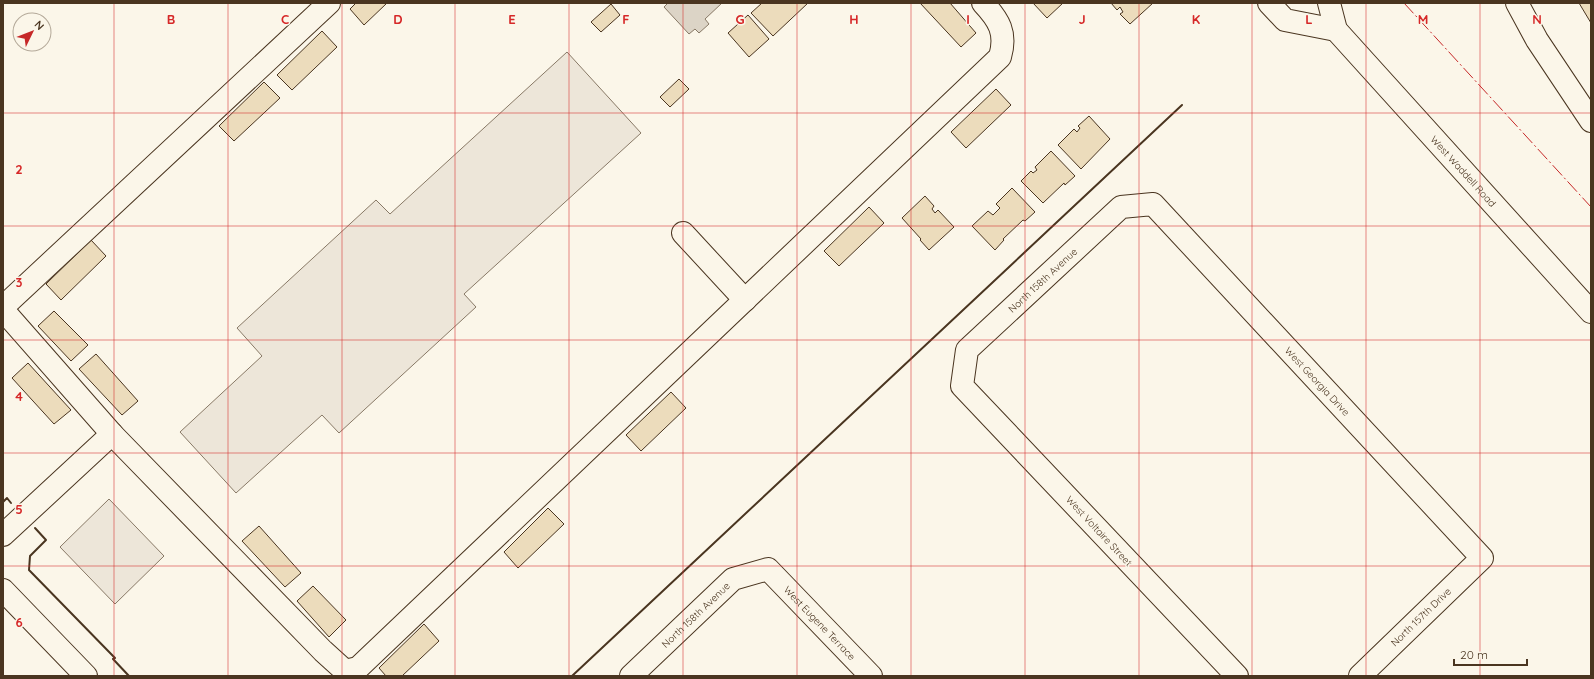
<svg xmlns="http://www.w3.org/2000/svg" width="1594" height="679" font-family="Quicksand,sans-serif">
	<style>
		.green { fill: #ede6d9; stroke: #887966 }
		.water { fill: #dcd4c6; stroke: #887966 }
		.building { fill: #ecdcbc; stroke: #4a3520 }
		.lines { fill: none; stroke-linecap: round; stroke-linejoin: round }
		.street-casing { stroke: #4a3520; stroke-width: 24 }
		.secondary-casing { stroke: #4a3520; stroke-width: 24 }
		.street { stroke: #fbf6e9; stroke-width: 22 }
		.secondary { stroke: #fbf6e9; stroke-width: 22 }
		.wall { stroke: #4a3520; stroke-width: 2 }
		.power { stroke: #c62828; stroke-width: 1; stroke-dasharray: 14 3 2 3; stroke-linecap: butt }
		.grid { fill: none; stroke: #d62828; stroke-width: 1; stroke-opacity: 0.55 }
		.labels { text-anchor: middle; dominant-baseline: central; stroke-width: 3; stroke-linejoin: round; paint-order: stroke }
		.street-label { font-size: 10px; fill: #4a3520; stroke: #fbf6e9 }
		.grid-label { font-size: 13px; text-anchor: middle; font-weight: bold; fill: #d62828; stroke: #fbf6e9; stroke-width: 3; stroke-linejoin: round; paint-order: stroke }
	</style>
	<rect width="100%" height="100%" fill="#fbf6e9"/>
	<g class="green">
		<polygon points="567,52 641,133 464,294 476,307 339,433 322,415 236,493 180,432 262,356 237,328 376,200 390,214"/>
		<polygon points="109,499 164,556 115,604 60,547"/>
	</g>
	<polygon class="water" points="668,3 722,3 705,19 709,24 699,33 695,29 689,34 664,7"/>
	<g class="building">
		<polygon points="356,3 387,3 364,25 350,9"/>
		<polygon points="762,3 808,3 773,36 751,13"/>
		<polygon points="920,3 950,3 976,33 961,47"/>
		<polygon points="1033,3 1063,3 1047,18"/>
		<polygon points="1111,3 1153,3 1130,24 1120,14 1123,12 1120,7 1117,10"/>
		<polygon points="1579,3 1591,3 1591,23"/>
		<polygon points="611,4 620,15 601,32 591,22"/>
		<polygon points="748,15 769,39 749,57 728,33"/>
		<polygon points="322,31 337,47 292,90 277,75"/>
		<polygon points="679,79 689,89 670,107 660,97"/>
		<polygon points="264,82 280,98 234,141 219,126"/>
		<polygon points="996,89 1011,105 966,148 951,132"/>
		<polygon points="1089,116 1110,139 1081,169 1058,145 1074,129 1077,132 1080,128 1078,126"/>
		<polygon points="1051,151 1075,176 1065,185 1064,183 1043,203 1021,181 1031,171 1033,173 1037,170 1035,167"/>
		<polygon points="1012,188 1035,212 1025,221 1023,220 1003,239 1004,240 995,250 972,226 988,211 993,215 1000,208 996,204"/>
		<polygon points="925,196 934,206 932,209 935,213 938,210 954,227 929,250 920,240 921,239 902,218"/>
		<polygon points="869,207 884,223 839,266 824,251"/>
		<polygon points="91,240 106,256 61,300 46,284"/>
		<polygon points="54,311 88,345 71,361 38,326"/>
		<polygon points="96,354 138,401 122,415 79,369"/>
		<polygon points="28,363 71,410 54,424 12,378"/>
		<polygon points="671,392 686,408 641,451 626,435"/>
		<polygon points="548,508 564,524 518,568 504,552"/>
		<polygon points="259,526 301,573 285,587 242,541"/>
		<polygon points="313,586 346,620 329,637 297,601"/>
		<polygon points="424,624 439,641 402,676 386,676 379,668"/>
	</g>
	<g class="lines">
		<defs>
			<g id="street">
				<polyline points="1517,3 1537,40 1591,121"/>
				<polyline points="683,233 745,300"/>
				<polyline points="3,307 329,3"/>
				<path d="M 3,310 L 112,434 L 323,651 L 345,671 L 358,668 L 1000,57 C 1007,33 999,20 983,3"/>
				<polyline points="3,535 112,434"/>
				<polyline points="3,590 86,676"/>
				<path id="s1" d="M 631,676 L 733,579 L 768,569 L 871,676"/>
				<path id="s2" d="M 1237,676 L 962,386 L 967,350 L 1121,207 L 1153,204 L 1482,558 L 1360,676"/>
			</g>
			<g id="secondary">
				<polyline points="1269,3 1285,20 1336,30"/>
				<path id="s3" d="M 1329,3 L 1336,30 L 1591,312"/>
			</g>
		</defs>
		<use href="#street" class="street-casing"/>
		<use href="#secondary" class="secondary-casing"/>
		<use href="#street" class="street"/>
		<use href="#secondary" class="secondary"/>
		<g class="wall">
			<polyline points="3,502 7,498 11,503"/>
			<polyline points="35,528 46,540 30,556 29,570 115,658 113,659 129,676"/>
			<polyline points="572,676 1182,105"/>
		</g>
		<polyline class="power" points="1404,3 1591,207"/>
	</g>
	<path class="grid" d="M 114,3 L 114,676M 228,3 L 228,676M 342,3 L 342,676M 455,3 L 455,676M 569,3 L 569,676M 683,3 L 683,676M 797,3 L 797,676M 911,3 L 911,676M 1025,3 L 1025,676M 1139,3 L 1139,676M 1252,3 L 1252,676M 1366,3 L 1366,676M 1480,3 L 1480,676M 3,113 L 1591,113M 3,226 L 1591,226M 3,340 L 1591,340M 3,453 L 1591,453M 3,566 L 1591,566"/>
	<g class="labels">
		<g class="street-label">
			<text stroke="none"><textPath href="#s3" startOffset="218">West Waddell Road</textPath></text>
			<text stroke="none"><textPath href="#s2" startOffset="539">North 158th Avenue</textPath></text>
			<text stroke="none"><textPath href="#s2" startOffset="920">West Georgia Drive</textPath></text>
			<text transform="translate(1099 531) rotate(47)">West Voltaire Street</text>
			<text stroke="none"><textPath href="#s1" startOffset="89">North 158th Avenue</textPath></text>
			<text transform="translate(1421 617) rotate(-44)">North 157th Drive</text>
			<text stroke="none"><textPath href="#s1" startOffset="252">West Eugene Terrace</textPath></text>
		</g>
	</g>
	<g class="grid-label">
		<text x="171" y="24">B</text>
		<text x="285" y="24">C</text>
		<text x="398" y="24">D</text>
		<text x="512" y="24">E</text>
		<text x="626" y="24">F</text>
		<text x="740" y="24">G</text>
		<text x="854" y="24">H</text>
		<text x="968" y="24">I</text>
		<text x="1082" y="24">J</text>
		<text x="1196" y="24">K</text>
		<text x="1309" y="24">L</text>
		<text x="1423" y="24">M</text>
		<text x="1537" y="24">N</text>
		<text x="19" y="174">2</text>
		<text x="19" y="287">3</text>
		<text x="19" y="401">4</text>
		<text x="19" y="514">5</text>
		<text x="19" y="627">6</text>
	</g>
	<rect width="1594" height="679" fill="none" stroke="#4a3520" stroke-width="8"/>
	<g transform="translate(32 32) rotate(47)"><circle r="19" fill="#fbf6e9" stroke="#b4a999"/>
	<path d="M0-3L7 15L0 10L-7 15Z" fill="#c62828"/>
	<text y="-6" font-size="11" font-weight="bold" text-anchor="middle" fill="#4a3520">N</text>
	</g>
	<path d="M1454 659v6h73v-6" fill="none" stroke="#4a3520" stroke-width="2"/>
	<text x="1460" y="659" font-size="12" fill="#4a3520" stroke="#fbf6e9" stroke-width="3" paint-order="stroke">20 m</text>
</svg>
